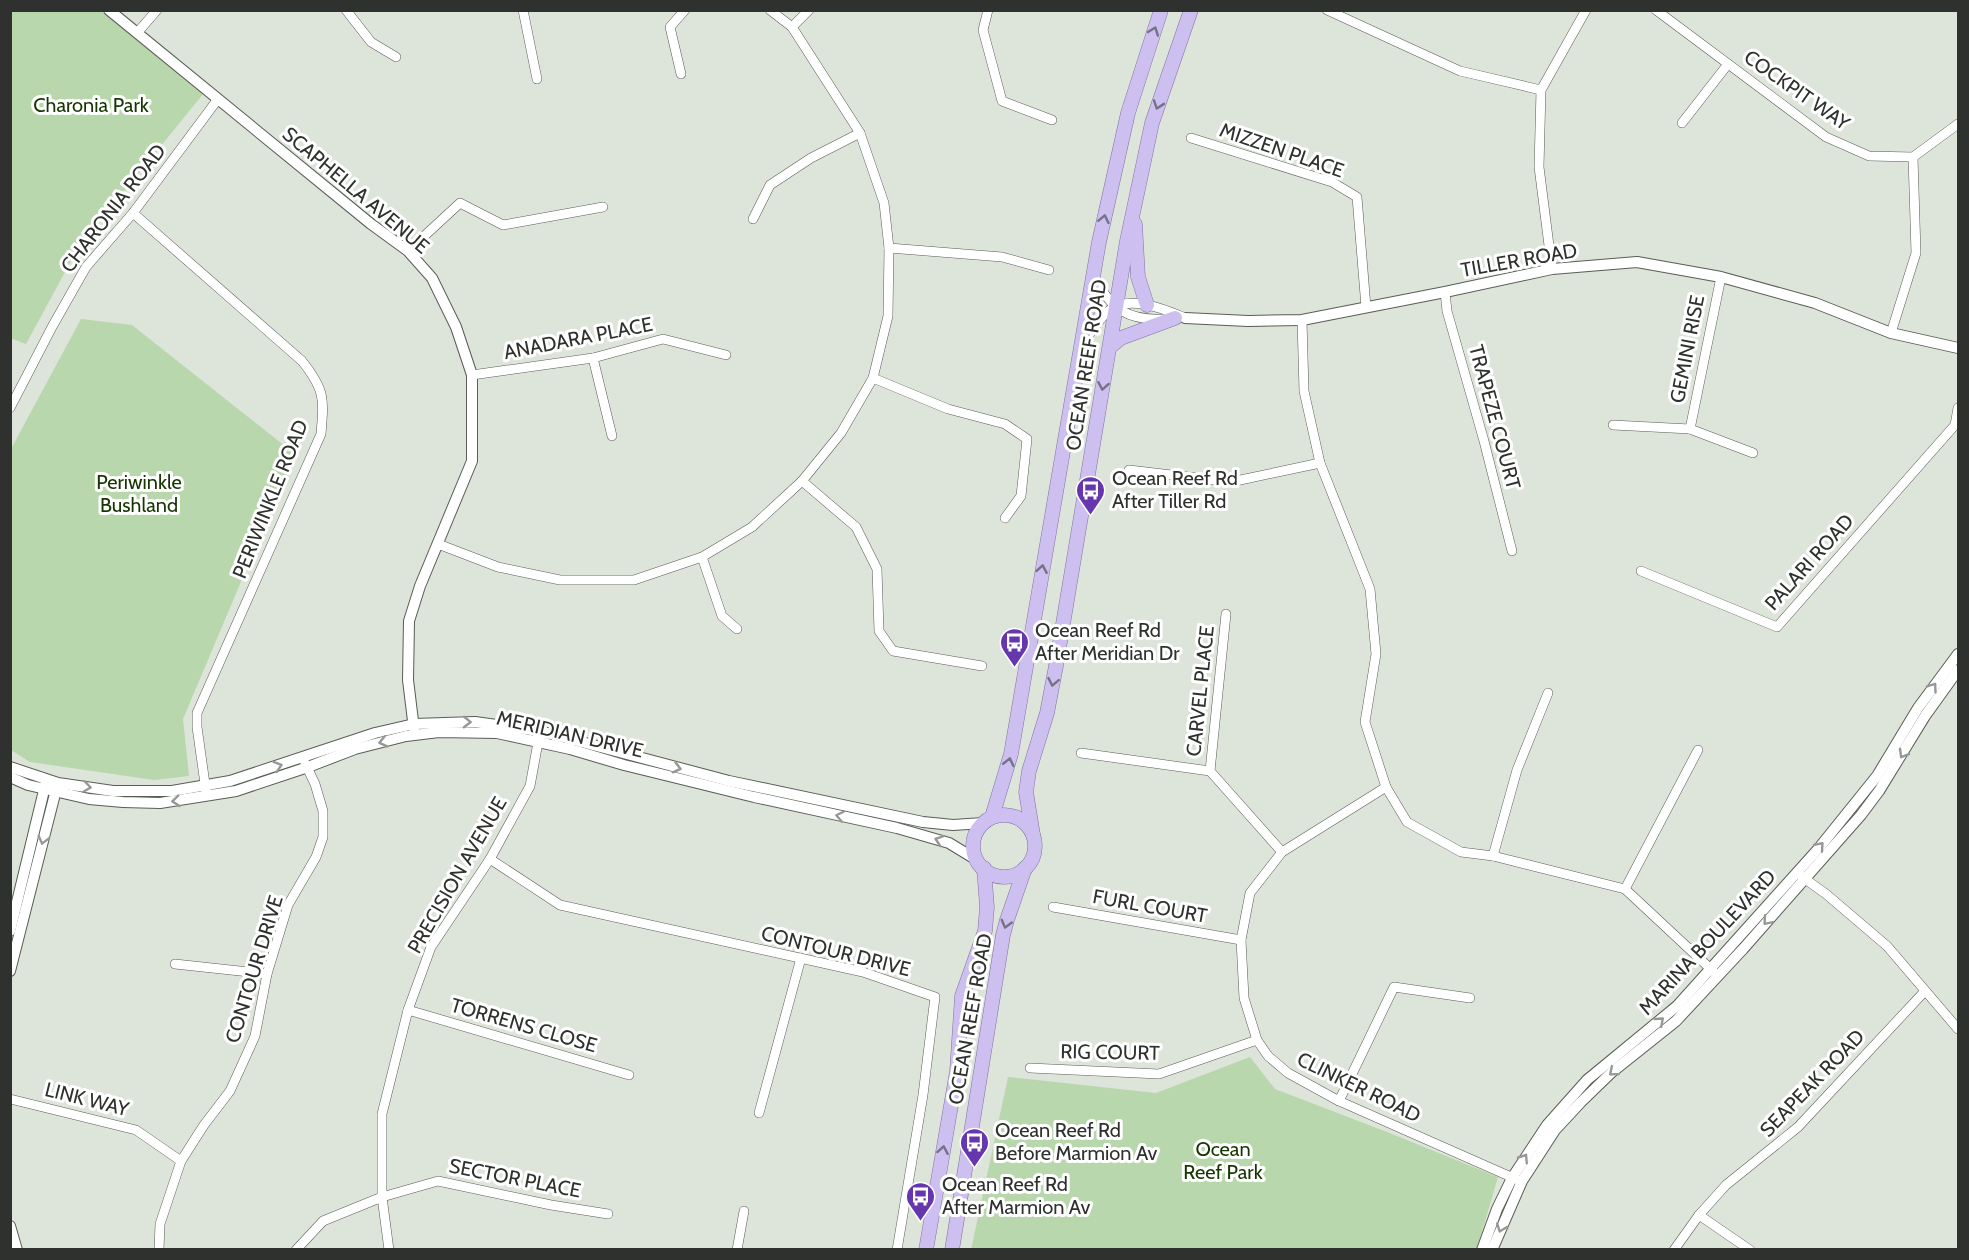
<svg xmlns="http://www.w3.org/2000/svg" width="1969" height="1260" font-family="Cabin,sans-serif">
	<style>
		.green { fill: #b9d7ad }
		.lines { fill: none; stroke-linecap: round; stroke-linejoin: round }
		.minor-casing { stroke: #585e55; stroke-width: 10 }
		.tertiary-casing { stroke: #585e55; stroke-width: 12 }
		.primary-casing { stroke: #8071a5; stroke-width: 15 }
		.minor { stroke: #fff; stroke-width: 9 }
		.tertiary { stroke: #fff; stroke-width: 10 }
		.primary { stroke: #cdbff0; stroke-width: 14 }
		.oneway { stroke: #767185 }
		.oneway2 { stroke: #969896 }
		.labels { text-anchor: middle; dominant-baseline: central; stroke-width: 6; stroke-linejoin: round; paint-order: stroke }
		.street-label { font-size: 20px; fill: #2e312d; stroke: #fff }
		.park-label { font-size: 20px; fill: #163602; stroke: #fff }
		.poi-label { font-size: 20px; fill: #2e312d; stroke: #fff; text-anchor: start }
	</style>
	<rect width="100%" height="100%" fill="#dde4d9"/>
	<g class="green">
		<polygon points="10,11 101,11 203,94 78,248 26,344 10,338"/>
		<polygon points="81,319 132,325 295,454 183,719 189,776 154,780 30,762 11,750 11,449"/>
		<polygon points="1250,1057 1275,1089 1387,1132 1498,1177 1477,1249 971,1250 1008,1077 1156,1093"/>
	</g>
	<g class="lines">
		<defs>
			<g id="minor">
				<polyline points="346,10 371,42 396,57"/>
				<polyline points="523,10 537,79"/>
				<polyline points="988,10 983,30 1002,101 1052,120"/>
				<polyline points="1327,10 1460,71 1541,90"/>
				<polyline points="1656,10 1826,137 1869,156 1913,157 1958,124"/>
				<polyline points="792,27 809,10"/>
				<polyline points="137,33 157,10"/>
				<polyline points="681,74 670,27 685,10"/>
				<polyline points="1682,123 1728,64"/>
				<polyline points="1191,138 1332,182 1357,197 1366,307"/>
				<path d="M 133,213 L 302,361 C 325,390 324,398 321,434 L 197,713 L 197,727 L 206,791"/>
				<polyline points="753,219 770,185 811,158 860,133"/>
				<polyline points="889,248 1002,257 1049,270"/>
				<polyline points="408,251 460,203 503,225 603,207"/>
				<polyline points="1552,269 1539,167 1541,90 1586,10"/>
				<path d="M 1094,276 C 1110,309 1128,321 1165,319"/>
				<polyline points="1445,292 1447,311 1484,441 1512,551"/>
				<polyline points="1302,320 1304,391 1320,463 1370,589 1376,654 1365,722 1386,787 1407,822 1461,852 1493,856 1625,889 1715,973"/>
				<polyline points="1891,333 1916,253 1913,157"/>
				<path d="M 1084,342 C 1091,332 1098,321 1107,312 C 1126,294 1162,308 1183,317"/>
				<polyline points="593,358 612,436"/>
				<polyline points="472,375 593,358 663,339 726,355"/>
				<polyline points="873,378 948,409 1005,424 1027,439 1021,496 1005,518"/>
				<polyline points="10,408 52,327 86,267 133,213 218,99"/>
				<polyline points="1613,425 1690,429 1753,453"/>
				<polyline points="1690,429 1721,277"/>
				<polyline points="1129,470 1231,482 1320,463"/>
				<polyline points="802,481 856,527 877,569 879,631 893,651 982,666"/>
				<polyline points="438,544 498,567 560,580 634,580 702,557 752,527 802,481 841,433 873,378 888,316 889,248 884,203 860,133 792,27 770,10"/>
				<polyline points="702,557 722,616 737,629"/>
				<polyline points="1641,571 1777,627 1955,425 1958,408"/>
				<polyline points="1226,614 1210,771 1282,852"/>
				<polyline points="1081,753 1210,771"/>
				<polyline points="1386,787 1282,852 1250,893 1241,940 1244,998 1257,1040 1268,1056 1288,1073 1339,1101 1518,1180"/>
				<polyline points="1493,856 1517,770 1548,693"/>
				<polyline points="490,859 560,905 863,972 935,997 923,1095 897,1250"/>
				<polyline points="1801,876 1826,894 1887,946 1958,1029"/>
				<polyline points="1625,889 1698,750"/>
				<polyline points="1053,907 1241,940"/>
				<polyline points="175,964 267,974"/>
				<polyline points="408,1010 629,1075"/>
				<polyline points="1030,1068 1159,1074 1257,1040"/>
				<polyline points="10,1099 136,1130 181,1161"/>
				<polyline points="1339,1101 1394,987 1470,998"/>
				<polyline points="759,1113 801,958"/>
				<polyline points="1699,1215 1750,1250"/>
				<polyline points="159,1250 160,1224 181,1161 204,1125 230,1091 255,1036 267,974 288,905 316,857 323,837 323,811 315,784 305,763"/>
				<polyline points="296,1250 323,1221 382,1197 438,1181 551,1205 608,1214"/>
				<polyline points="389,1250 382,1197 382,1114 408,1010 431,947 490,859 530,786 539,737"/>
				<polyline points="737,1250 744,1211"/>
				<polyline points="1674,1250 1699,1215 1726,1185 1798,1127 1925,991"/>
			</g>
			<g id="tertiary">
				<polyline points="109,10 371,224 408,251 432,278 456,327 472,375 472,461 420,586 409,621 408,680 414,729"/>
				<polyline points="1185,318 1248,321 1302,320 1445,292 1552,269 1637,262 1721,277 1815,303 1891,333 1958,348"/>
				<polyline points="10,767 58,783 113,791 172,791 230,781 375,733 414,724 475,722 540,731 729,781 923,822 953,825 983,823"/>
				<polyline points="10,777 28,785 89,799 123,802 160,803 236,791 308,767 355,749 406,736 439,732 497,733 570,749 624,765 754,797 897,828 949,843 977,860"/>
				<polyline points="10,931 46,782"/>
				<polyline points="10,971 57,786"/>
				<polyline points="10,1226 17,1250"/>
				<polyline points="1482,1250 1497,1209 1512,1178 1547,1125 1587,1080 1677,1006 1819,848 1877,776 1918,708 1958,654"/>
				<polyline points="1492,1250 1522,1181 1555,1130 1581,1102 1612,1072 1676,1021 1743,949 1861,815 1879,791 1925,716 1958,670"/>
			</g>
			<g id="primary">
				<polyline points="1135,224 1138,277 1147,305"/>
				<polyline points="1110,347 1121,338 1175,318"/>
				<circle cx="1004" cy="846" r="31"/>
				<polyline points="992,817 1011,754 1099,242 1128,113 1161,10"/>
				<polyline points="1033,835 1026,792 1029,771 1047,713 1056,666 1127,241 1152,123 1191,10"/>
				<polyline points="926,1250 957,1071 962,996 985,931 987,907 984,868"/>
				<polyline points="952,1250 1003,935 1007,920 1025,868"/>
			</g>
		</defs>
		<use href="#minor" class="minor-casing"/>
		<use href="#tertiary" class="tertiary-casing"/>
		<use href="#primary" class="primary-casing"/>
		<use href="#minor" class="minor"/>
		<use href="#tertiary" class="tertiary"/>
		<use href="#primary" class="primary"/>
	</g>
	<defs><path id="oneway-chevron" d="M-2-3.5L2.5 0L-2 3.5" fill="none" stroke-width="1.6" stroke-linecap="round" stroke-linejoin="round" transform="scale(1.5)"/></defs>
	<g class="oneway">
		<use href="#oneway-chevron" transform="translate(1154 31) rotate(-70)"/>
		<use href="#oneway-chevron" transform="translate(1158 105) rotate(109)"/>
		<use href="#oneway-chevron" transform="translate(1104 219) rotate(-78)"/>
		<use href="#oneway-chevron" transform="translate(1103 386) rotate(100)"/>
		<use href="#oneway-chevron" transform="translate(1042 569) rotate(-80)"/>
		<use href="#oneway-chevron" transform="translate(1053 682) rotate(101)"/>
		<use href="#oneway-chevron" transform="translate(1009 762) rotate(-77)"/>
		<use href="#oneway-chevron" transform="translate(1006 924) rotate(105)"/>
		<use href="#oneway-chevron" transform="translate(943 1150) rotate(-80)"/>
	</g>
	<g class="oneway2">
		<use href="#oneway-chevron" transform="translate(1933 687) rotate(-54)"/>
		<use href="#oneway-chevron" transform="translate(467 722) rotate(1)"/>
		<use href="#oneway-chevron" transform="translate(383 742) rotate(167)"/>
		<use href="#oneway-chevron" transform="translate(1903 754) rotate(121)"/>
		<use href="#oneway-chevron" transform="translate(278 766) rotate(-18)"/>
		<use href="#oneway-chevron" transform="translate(677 768) rotate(14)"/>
		<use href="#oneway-chevron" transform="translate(87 787) rotate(8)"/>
		<use href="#oneway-chevron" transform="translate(176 801) rotate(174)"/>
		<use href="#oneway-chevron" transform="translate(840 816) rotate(-168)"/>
		<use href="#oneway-chevron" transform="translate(43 840) rotate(104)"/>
		<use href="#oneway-chevron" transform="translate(939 840) rotate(-161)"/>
		<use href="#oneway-chevron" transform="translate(1820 846) rotate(-49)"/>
		<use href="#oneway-chevron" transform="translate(1767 921) rotate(131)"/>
		<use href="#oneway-chevron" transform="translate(1660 1021) rotate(-41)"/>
		<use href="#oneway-chevron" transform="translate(1613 1072) rotate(140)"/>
		<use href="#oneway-chevron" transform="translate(1524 1158) rotate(-57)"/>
		<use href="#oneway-chevron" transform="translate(1501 1228) rotate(111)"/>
	</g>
	<defs>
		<symbol id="bus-pin" viewBox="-11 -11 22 30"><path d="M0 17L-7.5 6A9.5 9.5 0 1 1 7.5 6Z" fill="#6536ad" stroke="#fff"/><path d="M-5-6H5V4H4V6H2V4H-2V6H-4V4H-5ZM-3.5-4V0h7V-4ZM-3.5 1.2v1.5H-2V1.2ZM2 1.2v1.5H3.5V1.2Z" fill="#fff"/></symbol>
	</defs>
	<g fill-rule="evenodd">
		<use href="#bus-pin" x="1074" y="474" width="33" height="45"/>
		<use href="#bus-pin" x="998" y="626" width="33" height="45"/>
		<use href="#bus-pin" x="958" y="1126" width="33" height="45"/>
		<use href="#bus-pin" x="904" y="1180" width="33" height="45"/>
	</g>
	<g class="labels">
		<g class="street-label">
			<text transform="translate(1797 90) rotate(35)">COCKPIT WAY</text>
			<text transform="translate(1282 150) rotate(19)">MIZZEN PLACE</text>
			<text transform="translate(356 190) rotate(40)">SCAPHELLA AVENUE</text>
			<text transform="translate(113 208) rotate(-52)">CHARONIA ROAD</text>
			<text transform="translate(1519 260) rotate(-10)">TILLER ROAD</text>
			<text transform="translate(578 338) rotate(-11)">ANADARA PLACE</text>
			<text transform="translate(1687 349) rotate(-79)">GEMINI RISE</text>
			<text transform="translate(1086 365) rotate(-81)">OCEAN REEF ROAD</text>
			<text transform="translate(1495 417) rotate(75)">TRAPEZE COURT</text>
			<text transform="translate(270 499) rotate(-68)">PERIWINKLE ROAD</text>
			<text transform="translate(1809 562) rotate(-48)">PALARI ROAD</text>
			<text transform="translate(1200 691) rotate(-84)">CARVEL PLACE</text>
			<text transform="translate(570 734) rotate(13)">MERIDIAN DRIVE</text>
			<text transform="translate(457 875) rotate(-60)">PRECISION AVENUE</text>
			<text transform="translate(1150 906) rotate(10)">FURL COURT</text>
			<text transform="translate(1707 942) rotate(-47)">MARINA BOULEVARD</text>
			<text transform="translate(836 951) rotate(14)">CONTOUR DRIVE</text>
			<text transform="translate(254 969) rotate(-73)">CONTOUR DRIVE</text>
			<text transform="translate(970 1019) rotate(-80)">OCEAN REEF ROAD</text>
			<text transform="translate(524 1025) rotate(16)">TORRENS CLOSE</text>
			<text transform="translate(1110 1052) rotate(1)">RIG COURT</text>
			<text transform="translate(1812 1083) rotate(-46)">SEAPEAK ROAD</text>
			<text transform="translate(1359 1087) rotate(26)">CLINKER ROAD</text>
			<text transform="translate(87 1099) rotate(14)">LINK WAY</text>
			<text transform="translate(515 1178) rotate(11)">SECTOR PLACE</text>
		</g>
		<g class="park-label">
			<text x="91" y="105">Charonia Park</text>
			<text x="139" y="482">Periwinkle<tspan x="139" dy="23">Bushland</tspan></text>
			<text x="1223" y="1149">Ocean<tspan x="1223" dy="23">Reef Park</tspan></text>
		</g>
		<g class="poi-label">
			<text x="1112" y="478">Ocean Reef Rd<tspan x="1112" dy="23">After Tiller Rd</tspan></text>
			<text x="1035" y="630">Ocean Reef Rd<tspan x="1035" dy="23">After Meridian Dr</tspan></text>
			<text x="995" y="1130">Ocean Reef Rd<tspan x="995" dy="23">Before Marmion Av</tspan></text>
			<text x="942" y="1184">Ocean Reef Rd<tspan x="942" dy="23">After Marmion Av</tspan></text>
		</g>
	</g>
	<rect width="1969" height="1260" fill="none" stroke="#2e312d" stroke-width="24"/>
</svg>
